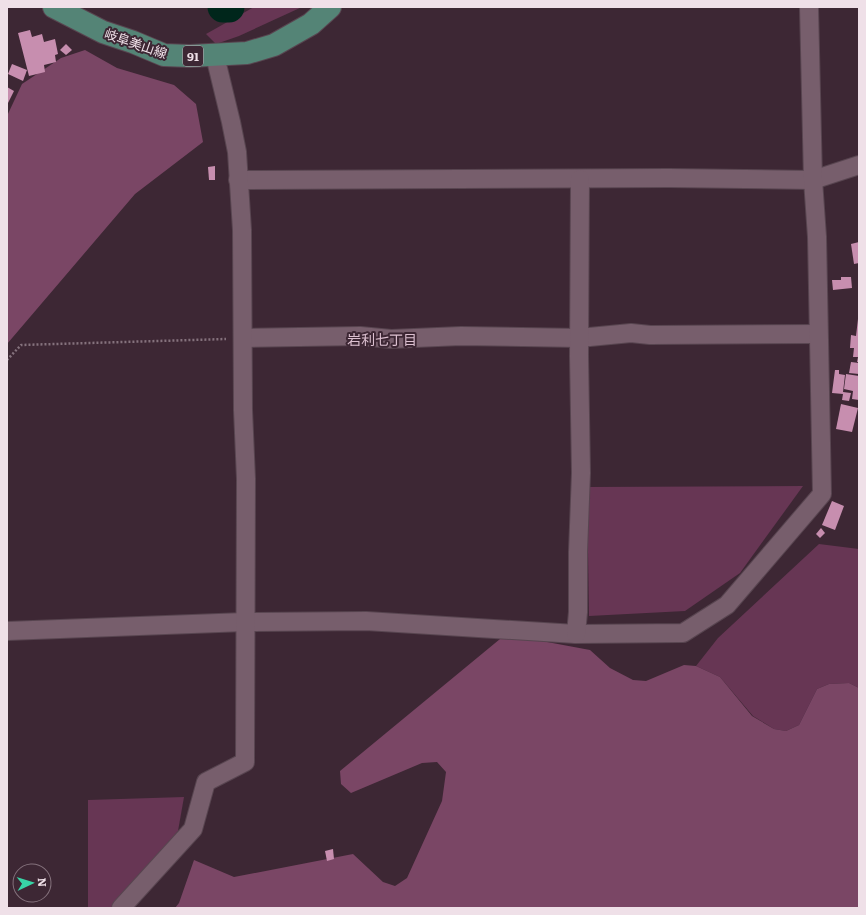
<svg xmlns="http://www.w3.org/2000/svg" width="866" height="915" font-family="Literata,'Noto Sans JP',serif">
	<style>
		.green { fill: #673654 }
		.forest { fill: #7a4665 }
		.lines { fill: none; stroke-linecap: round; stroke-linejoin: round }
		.river { stroke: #00261b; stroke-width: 31 }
		.building { fill: #c78eaf }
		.minor-casing { stroke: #584550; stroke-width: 20 }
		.primary-casing { stroke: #584550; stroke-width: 24 }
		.path { stroke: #85727d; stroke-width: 2.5; stroke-dasharray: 2 2; stroke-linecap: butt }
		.minor { stroke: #775e6c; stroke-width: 18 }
		.primary { stroke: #548476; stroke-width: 22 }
		.labels { text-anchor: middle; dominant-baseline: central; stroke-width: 4; stroke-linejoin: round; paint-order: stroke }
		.shield { fill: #3d2734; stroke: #baa8b2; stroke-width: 1 }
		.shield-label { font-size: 12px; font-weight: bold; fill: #efe0e8 }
		.street-label { font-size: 13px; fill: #efe0e8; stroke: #3d2734 }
		.neighbourhood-label { font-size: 14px; fill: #dcc0d0; stroke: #3d2734 }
	</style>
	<rect width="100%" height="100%" fill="#3d2734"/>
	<g class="green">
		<polygon points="254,7 302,7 239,36 216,44 206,34"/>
		<polygon points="803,486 740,573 685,611 589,616 587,487"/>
		<polygon points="819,544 859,549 859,688 849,683 829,684 817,689 799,725 786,731 774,729 753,716 720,677 696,666 718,638"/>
		<polygon points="184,797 178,831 116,908 88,908 88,800"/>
	</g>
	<g class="forest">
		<polygon points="85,50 117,68 174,85 196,104 203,142 135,194 7,344 7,116 22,84 61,58"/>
		<polygon points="500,639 531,639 590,650 610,668 633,680 646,681 684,665 696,666 720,677 752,716 774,729 786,731 799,725 817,689 829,684 849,683 859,688 859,908 175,908 179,903 194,860 234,877 353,854 383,882 395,886 407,878 442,801 446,772 437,762 422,763 351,793 341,784 340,771"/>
	</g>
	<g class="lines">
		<polyline class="river" points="223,7 229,7"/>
	</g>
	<g class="building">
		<polygon points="30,30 32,37 42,34 44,42 55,39 58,54 55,55 56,62 44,65 45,72 29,76 18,33"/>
		<polygon points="66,44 72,50 66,55 60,50"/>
		<polygon points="12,64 27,70 23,81 8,74"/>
		<polygon points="7,87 14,91 7,105"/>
		<polygon points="215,166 215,180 209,180 208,167"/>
		<polygon points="859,242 859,263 854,264 851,244"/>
		<polygon points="841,277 851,277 852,288 833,290 832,280 841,280"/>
		<polygon points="858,319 859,319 859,362 857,362 858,357 853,357 854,348 850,348 851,335 856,336"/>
		<polygon points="851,362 859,363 859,374 849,373"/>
		<polygon points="835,370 839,370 839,374 845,375 843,392 851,393 849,401 842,400 843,394 832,393"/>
		<polygon points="846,374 859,376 859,400 852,399 853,391 844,389"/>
		<polygon points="841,404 858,408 852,432 836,429"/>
		<polygon points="832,501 844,506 835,530 822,525"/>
		<polygon points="821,528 825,533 820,538 816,534"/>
		<polygon points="333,849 334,859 327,861 325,851"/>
	</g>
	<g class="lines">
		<defs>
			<g id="minor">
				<polyline points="238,180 669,178 813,180 859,165"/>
				<polyline points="243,338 360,336 391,339 461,336 579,338 631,333 650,335 818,334"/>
				<polyline points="7,631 245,622 366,621 576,634 683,633 727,605 822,494 817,237 813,180 809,7"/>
				<polyline points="576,634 578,612 578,552 581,473 579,356 580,179"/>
				<polyline points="121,908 193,829 206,782 245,762 246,479 243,410 242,230 237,152 231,122 215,56"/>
			</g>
			<polyline id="primary" points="54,7 103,32 133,42 164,55 190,56 247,53 274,45 311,24 330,7"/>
		</defs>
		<use href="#minor" class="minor-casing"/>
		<use href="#primary" class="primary-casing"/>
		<polyline class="path" points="7,360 21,345 226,339"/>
		<use href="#minor" class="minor"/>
		<use href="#primary" class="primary"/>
	</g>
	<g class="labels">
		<rect class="shield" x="183" y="46" width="20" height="20" rx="3"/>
		<g class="shield-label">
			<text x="193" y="56">91</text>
		</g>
		<g class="street-label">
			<text transform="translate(136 43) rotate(19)">岐阜美山線</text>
		</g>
		<g class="neighbourhood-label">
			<text x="382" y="339">岩利七丁目</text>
		</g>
	</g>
	<rect width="866" height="915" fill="none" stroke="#efe0e8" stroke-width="16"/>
	<g transform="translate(32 883) rotate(86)"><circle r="19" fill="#3d2734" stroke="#84717c"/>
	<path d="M0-3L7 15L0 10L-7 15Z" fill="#38d4a6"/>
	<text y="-6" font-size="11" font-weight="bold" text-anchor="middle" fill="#efe0e8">N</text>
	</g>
</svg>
